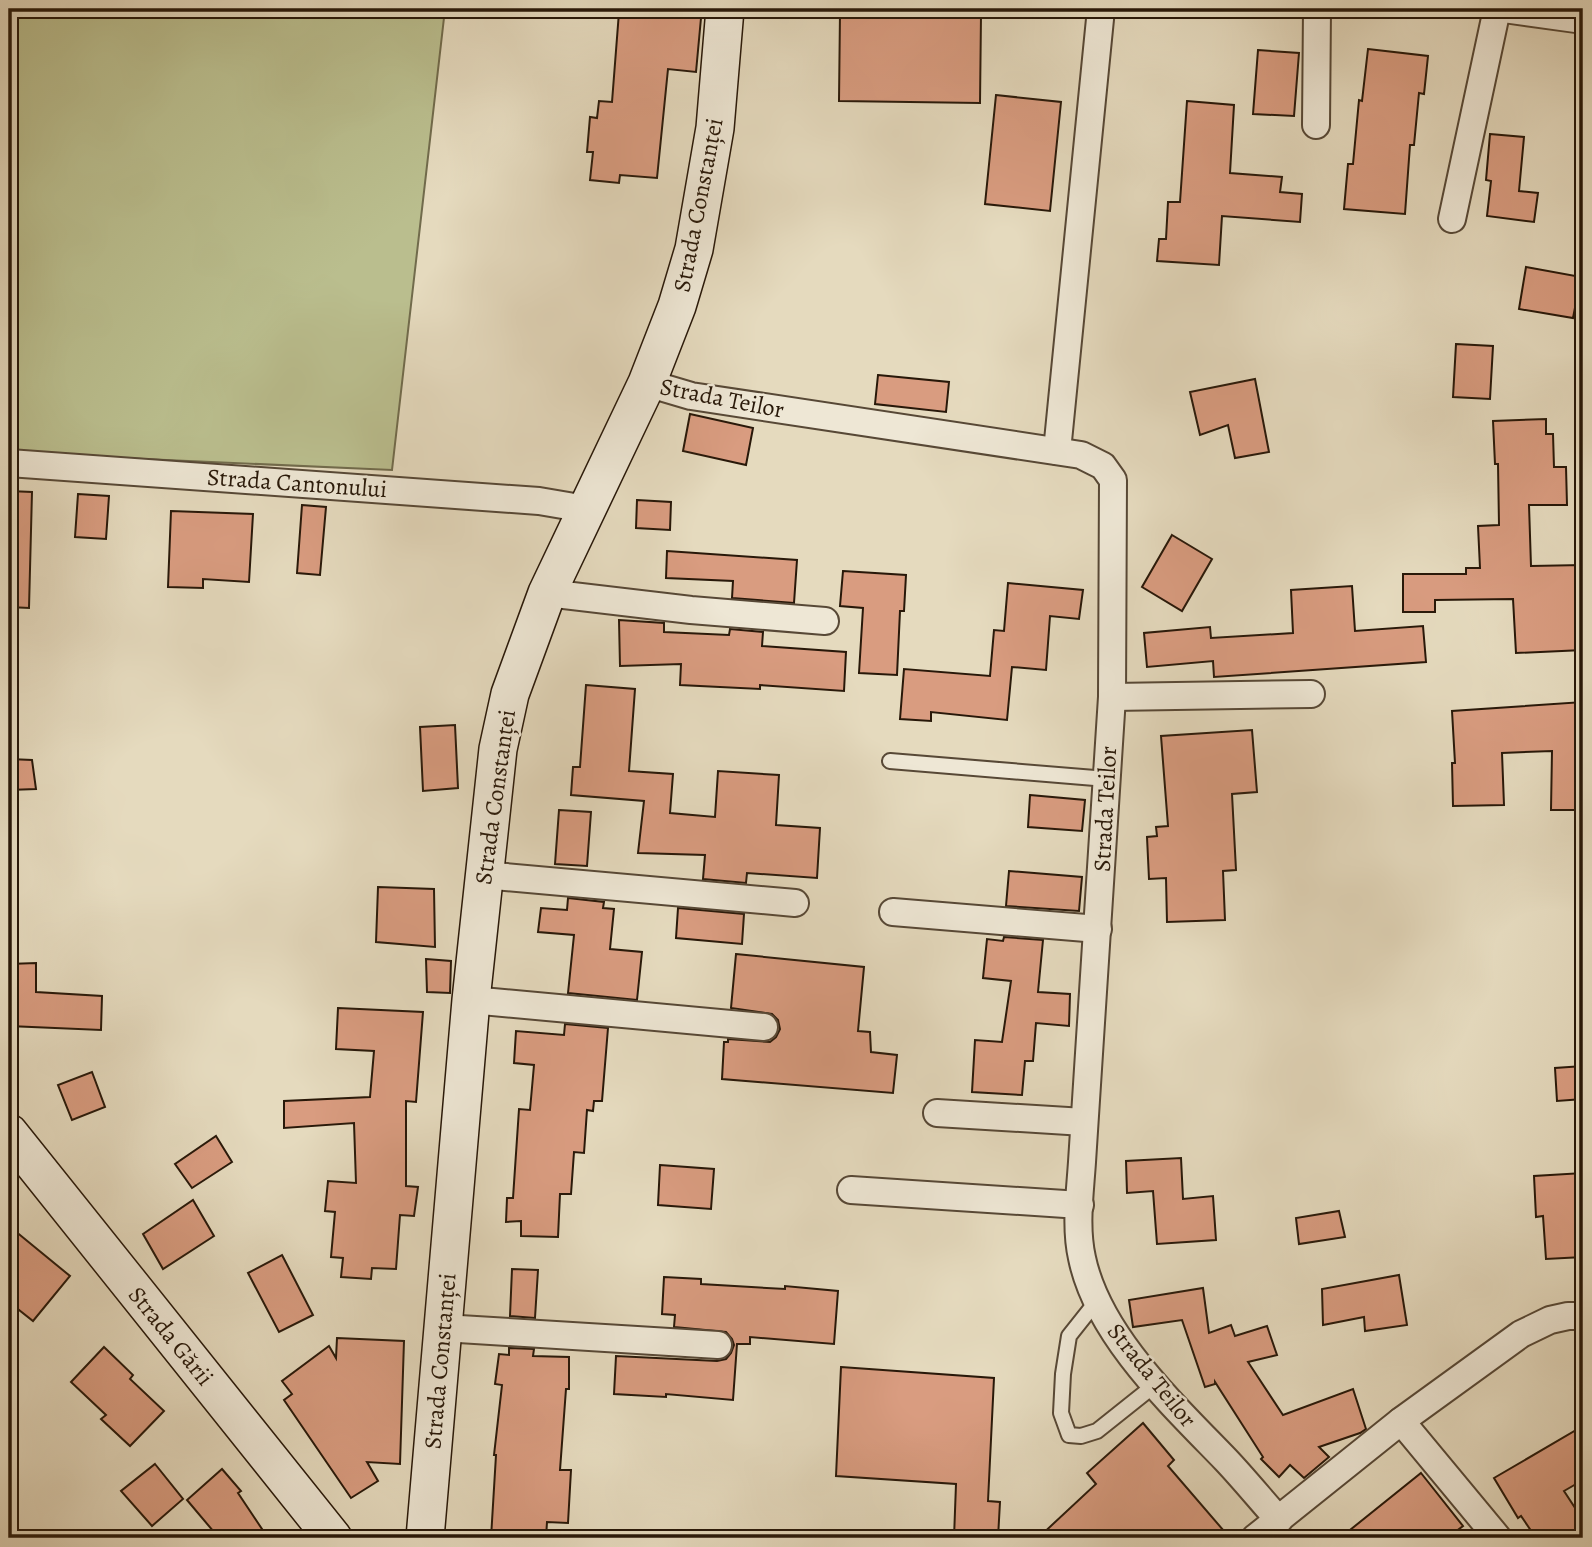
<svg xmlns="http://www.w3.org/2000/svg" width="1592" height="1547" font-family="Alegreya,serif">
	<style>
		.green { fill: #babe8e; stroke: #716b4c; stroke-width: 2 }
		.building { fill: #d99c80; stroke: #281809; stroke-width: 2 }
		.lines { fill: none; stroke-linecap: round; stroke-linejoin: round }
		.lane-casing { stroke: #574836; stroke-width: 18 }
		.street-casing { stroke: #574836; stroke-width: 30 }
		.secondary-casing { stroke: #281809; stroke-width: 40 }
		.lane { stroke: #eee7d5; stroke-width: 14 }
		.street { stroke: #eee7d5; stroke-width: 26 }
		.secondary { stroke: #eee7d5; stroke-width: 37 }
		.labels { text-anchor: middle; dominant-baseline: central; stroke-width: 5; stroke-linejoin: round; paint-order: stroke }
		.street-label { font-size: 24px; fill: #281809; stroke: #eee7d5 }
	</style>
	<rect width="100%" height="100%" fill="#e5dabe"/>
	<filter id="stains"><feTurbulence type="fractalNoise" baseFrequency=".00286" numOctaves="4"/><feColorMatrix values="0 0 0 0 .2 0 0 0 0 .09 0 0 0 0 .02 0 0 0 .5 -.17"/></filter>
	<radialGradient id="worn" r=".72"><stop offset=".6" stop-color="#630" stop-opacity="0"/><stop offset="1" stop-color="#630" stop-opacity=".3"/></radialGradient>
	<polygon class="green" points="9,9 445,9 392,470 9,453"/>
	<g class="building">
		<polygon points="619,12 701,18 696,72 668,69 657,178 620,175 619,183 590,180 593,152 587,152 590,117 597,118 599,101 612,102"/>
		<polygon points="840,13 981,15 980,103 839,101"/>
		<polygon points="1368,49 1428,56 1424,94 1419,93 1414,145 1410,145 1405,214 1344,209 1348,164 1353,164 1359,100 1362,101"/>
		<polygon points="1258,50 1299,53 1294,116 1253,114"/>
		<polygon points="996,95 1061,102 1050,211 985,204"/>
		<polygon points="1187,101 1234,105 1230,173 1282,177 1280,192 1302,194 1300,222 1222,216 1219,265 1157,261 1159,239 1166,239 1168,202 1180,202"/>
		<polygon points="1490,134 1524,137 1519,191 1538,193 1534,222 1487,216 1491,181 1486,180"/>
		<polygon points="1526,267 1581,277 1573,318 1519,309"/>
		<polygon points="1456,344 1493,346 1490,399 1453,397"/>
		<polygon points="878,375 949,382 946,412 875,404"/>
		<polygon points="1255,379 1269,452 1235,458 1228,425 1200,435 1190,392"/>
		<polygon points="690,414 753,428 746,465 683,451"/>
		<polygon points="1546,419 1546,434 1553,434 1554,467 1566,467 1567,505 1529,505 1531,566 1583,565 1583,650 1516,653 1513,599 1435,600 1435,612 1403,612 1403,574 1466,574 1466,568 1480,568 1478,526 1499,525 1498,464 1495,464 1493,421"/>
		<polygon points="9,491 32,492 29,608 9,607"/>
		<polygon points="78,494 109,496 106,539 75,537"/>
		<polygon points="637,500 671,502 670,530 636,528"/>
		<polygon points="302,505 326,507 320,575 297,573"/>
		<polygon points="171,511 253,514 249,582 203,579 203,588 168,587"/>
		<polygon points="1172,535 1212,559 1182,611 1142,587"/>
		<polygon points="667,551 797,560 794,603 732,598 733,581 666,578"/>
		<polygon points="843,571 906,575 904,611 900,611 897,675 859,673 863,608 840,606"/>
		<polygon points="1008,583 1083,590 1079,619 1050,616 1046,670 1012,667 1007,720 931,712 931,721 900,719 904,669 990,676 994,630 1004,631"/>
		<polygon points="1352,586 1355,631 1423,626 1426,662 1214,677 1213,661 1147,667 1144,633 1210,627 1211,638 1293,633 1291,590"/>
		<polygon points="619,620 664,623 664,632 729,635 730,629 763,632 762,646 846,652 844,691 760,685 760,689 680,685 681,664 620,666"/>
		<polygon points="586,685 635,689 629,771 673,774 670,813 715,817 718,771 779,775 776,825 820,828 817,878 747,873 746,883 703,879 705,855 638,853 644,801 571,795 573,767 580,767"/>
		<polygon points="1583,702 1583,810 1551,810 1552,751 1502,753 1504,805 1453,806 1452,763 1455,763 1452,711"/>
		<polygon points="455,725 458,788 423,791 420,727"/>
		<polygon points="1252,730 1257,792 1232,794 1236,870 1223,871 1225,920 1167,922 1166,878 1149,879 1147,837 1157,836 1156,827 1168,826 1161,736"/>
		<polygon points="9,759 32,760 36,789 9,790"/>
		<polygon points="1030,795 1085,800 1082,831 1028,827"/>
		<polygon points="559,810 591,812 587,866 555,864"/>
		<polygon points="1009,871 1082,877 1079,911 1006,906"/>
		<polygon points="378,887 434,889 435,947 376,942"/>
		<polygon points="568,898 604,902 603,908 614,909 610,949 642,952 637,1000 568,993 574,935 538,932 541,908 567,910"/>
		<polygon points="678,908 744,914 742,944 676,938"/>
		<polygon points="1004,937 1043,940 1038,992 1070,994 1069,1026 1036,1023 1033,1061 1025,1061 1022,1095 972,1092 975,1040 1002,1042 1011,981 983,978 987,939 1003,941"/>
		<polygon points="736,954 864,967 858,1031 870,1032 871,1052 897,1055 893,1093 722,1079 724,1042 728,1042 728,1039 770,1042 776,1037 780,1029 778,1020 772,1014 731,1008"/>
		<polygon points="426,959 451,961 450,993 427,992"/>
		<polygon points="36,963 36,992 102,996 101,1030 9,1026 9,964"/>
		<polygon points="338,1008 423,1012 416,1102 406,1101 406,1186 418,1187 414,1216 400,1215 396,1269 372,1268 371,1279 341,1277 343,1258 331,1257 335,1212 325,1211 328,1181 356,1183 354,1123 284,1128 284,1101 370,1097 374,1051 336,1049"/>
		<polygon points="565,1024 608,1028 602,1101 594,1101 593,1111 587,1110 584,1153 574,1152 571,1194 560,1194 558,1237 521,1236 521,1221 506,1222 507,1198 513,1198 519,1109 530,1110 534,1065 514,1063 516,1031 564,1035"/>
		<polygon points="1583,1066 1583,1099 1557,1101 1555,1068"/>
		<polygon points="92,1072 105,1107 72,1120 58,1085"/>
		<polygon points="216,1136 232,1162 192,1188 175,1164"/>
		<polygon points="1181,1158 1183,1199 1213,1196 1216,1240 1157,1244 1153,1191 1127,1193 1126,1161"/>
		<polygon points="660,1165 714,1169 711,1209 658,1205"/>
		<polygon points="1583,1173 1583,1257 1546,1259 1543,1216 1536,1217 1534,1176"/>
		<polygon points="193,1200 214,1236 163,1269 143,1234"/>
		<polygon points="1339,1211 1345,1237 1299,1244 1296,1218"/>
		<polygon points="9,1226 70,1276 33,1321 9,1302"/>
		<polygon points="282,1255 313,1315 279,1332 248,1273"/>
		<polygon points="512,1269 538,1270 535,1318 510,1316"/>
		<polygon points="1399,1275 1407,1325 1365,1331 1364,1317 1323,1325 1322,1289"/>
		<polygon points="664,1277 701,1279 701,1284 785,1289 785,1286 838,1291 834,1344 750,1337 750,1344 737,1344 733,1400 666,1394 666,1397 614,1394 616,1356 717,1361 726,1359 731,1353 734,1345 732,1339 726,1332 674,1327 675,1315 662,1314"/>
		<polygon points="1203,1288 1209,1333 1231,1325 1235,1336 1267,1326 1277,1355 1248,1362 1283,1415 1353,1389 1366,1429 1360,1433 1319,1447 1329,1457 1304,1478 1290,1465 1279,1477 1261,1459 1263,1457 1215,1382 1215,1384 1205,1387 1182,1320 1133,1327 1129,1300"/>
		<polygon points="337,1338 404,1341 400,1464 367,1462 378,1481 351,1498 284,1400 292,1394 282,1381 329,1346 336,1358"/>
		<polygon points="104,1347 133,1375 130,1379 164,1411 130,1446 101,1419 106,1415 71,1382"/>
		<polygon points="509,1348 534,1349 533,1356 569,1357 569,1389 566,1389 560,1470 571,1470 568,1523 547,1522 546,1538 491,1538 496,1455 494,1455 502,1385 495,1384 499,1354 509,1355"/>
		<polygon points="841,1367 994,1378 988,1501 1000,1502 998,1538 954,1538 956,1484 836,1476"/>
		<polygon points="1143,1423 1174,1460 1168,1466 1230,1538 1038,1538 1096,1484 1087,1473"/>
		<polygon points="1583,1426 1583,1480 1564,1491 1583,1520 1583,1538 1536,1538 1521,1516 1518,1518 1494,1478"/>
		<polygon points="155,1464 183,1499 152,1526 121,1491"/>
		<polygon points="222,1469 241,1491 238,1493 268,1538 219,1538 187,1500"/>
		<polygon points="1421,1473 1463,1526 1447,1538 1340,1538"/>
	</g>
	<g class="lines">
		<defs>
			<g id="lane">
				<polyline points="890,761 1107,779"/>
				<polyline points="1096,1302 1069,1336 1063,1374 1061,1413 1069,1435 1081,1436 1097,1431 1156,1384"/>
			</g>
			<g id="street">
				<polyline points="1504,9 1583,20"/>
				<polyline points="1316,125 1317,9"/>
				<polyline points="1452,219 1497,9"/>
				<path d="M 647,383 L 691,396 L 1081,455 L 1103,466 L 1113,480 L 1112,697 L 1082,1162 C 1080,1193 1075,1227 1082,1258 C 1098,1335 1172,1404 1226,1460 C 1244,1479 1261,1500 1279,1520"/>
				<polyline points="1057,451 1101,9"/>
				<polyline points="9,463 539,501 586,509"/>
				<polyline points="547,593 691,610 825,621"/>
				<polyline points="1112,697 1311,694"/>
				<polyline points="483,875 795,903"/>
				<polyline points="893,912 1098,929"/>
				<polyline points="471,1000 764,1027"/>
				<polyline points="937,1113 1084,1122"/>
				<polyline points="851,1190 1080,1205"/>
				<polyline points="443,1328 718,1345"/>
				<polyline points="1401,1421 1498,1538"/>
				<polyline points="1255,1538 1401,1421 1521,1334 1550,1320 1568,1316 1583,1316"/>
			</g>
			<g id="secondary">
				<polyline points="9,1133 333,1538"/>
				<polyline points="425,1538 471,1000 498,749 510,694 547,593 647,383 677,306 694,249 715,128 725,9"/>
			</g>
		</defs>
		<use href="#lane" class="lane-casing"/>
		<use href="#street" class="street-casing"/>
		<use href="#secondary" class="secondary-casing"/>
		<use href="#lane" class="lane"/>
		<use href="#street" class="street"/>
		<use href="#secondary" class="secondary"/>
	</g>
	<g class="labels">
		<g class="street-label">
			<text transform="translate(698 205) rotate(-79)">Strada Constanței</text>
			<text transform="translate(722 398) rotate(11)">Strada Teilor</text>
			<text transform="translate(297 483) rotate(4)">Strada Cantonului</text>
			<text transform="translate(495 797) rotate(-82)">Strada Constanței</text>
			<text transform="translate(1105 809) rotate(-87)">Strada Teilor</text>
			<text transform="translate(171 1336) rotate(51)">Strada Gării</text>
			<text transform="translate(440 1361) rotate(-85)">Strada Constanței</text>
			<text transform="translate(1152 1375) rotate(51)">Strada Teilor</text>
		</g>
	</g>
	<rect width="1592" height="1547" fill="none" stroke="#e5dabe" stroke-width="35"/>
	<rect x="10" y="10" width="1571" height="1526" fill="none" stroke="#281809" stroke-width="3.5"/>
	<rect x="18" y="18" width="1557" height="1512" fill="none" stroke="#281809" stroke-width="2"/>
	<rect width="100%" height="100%" filter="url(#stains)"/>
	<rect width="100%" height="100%" fill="url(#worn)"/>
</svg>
